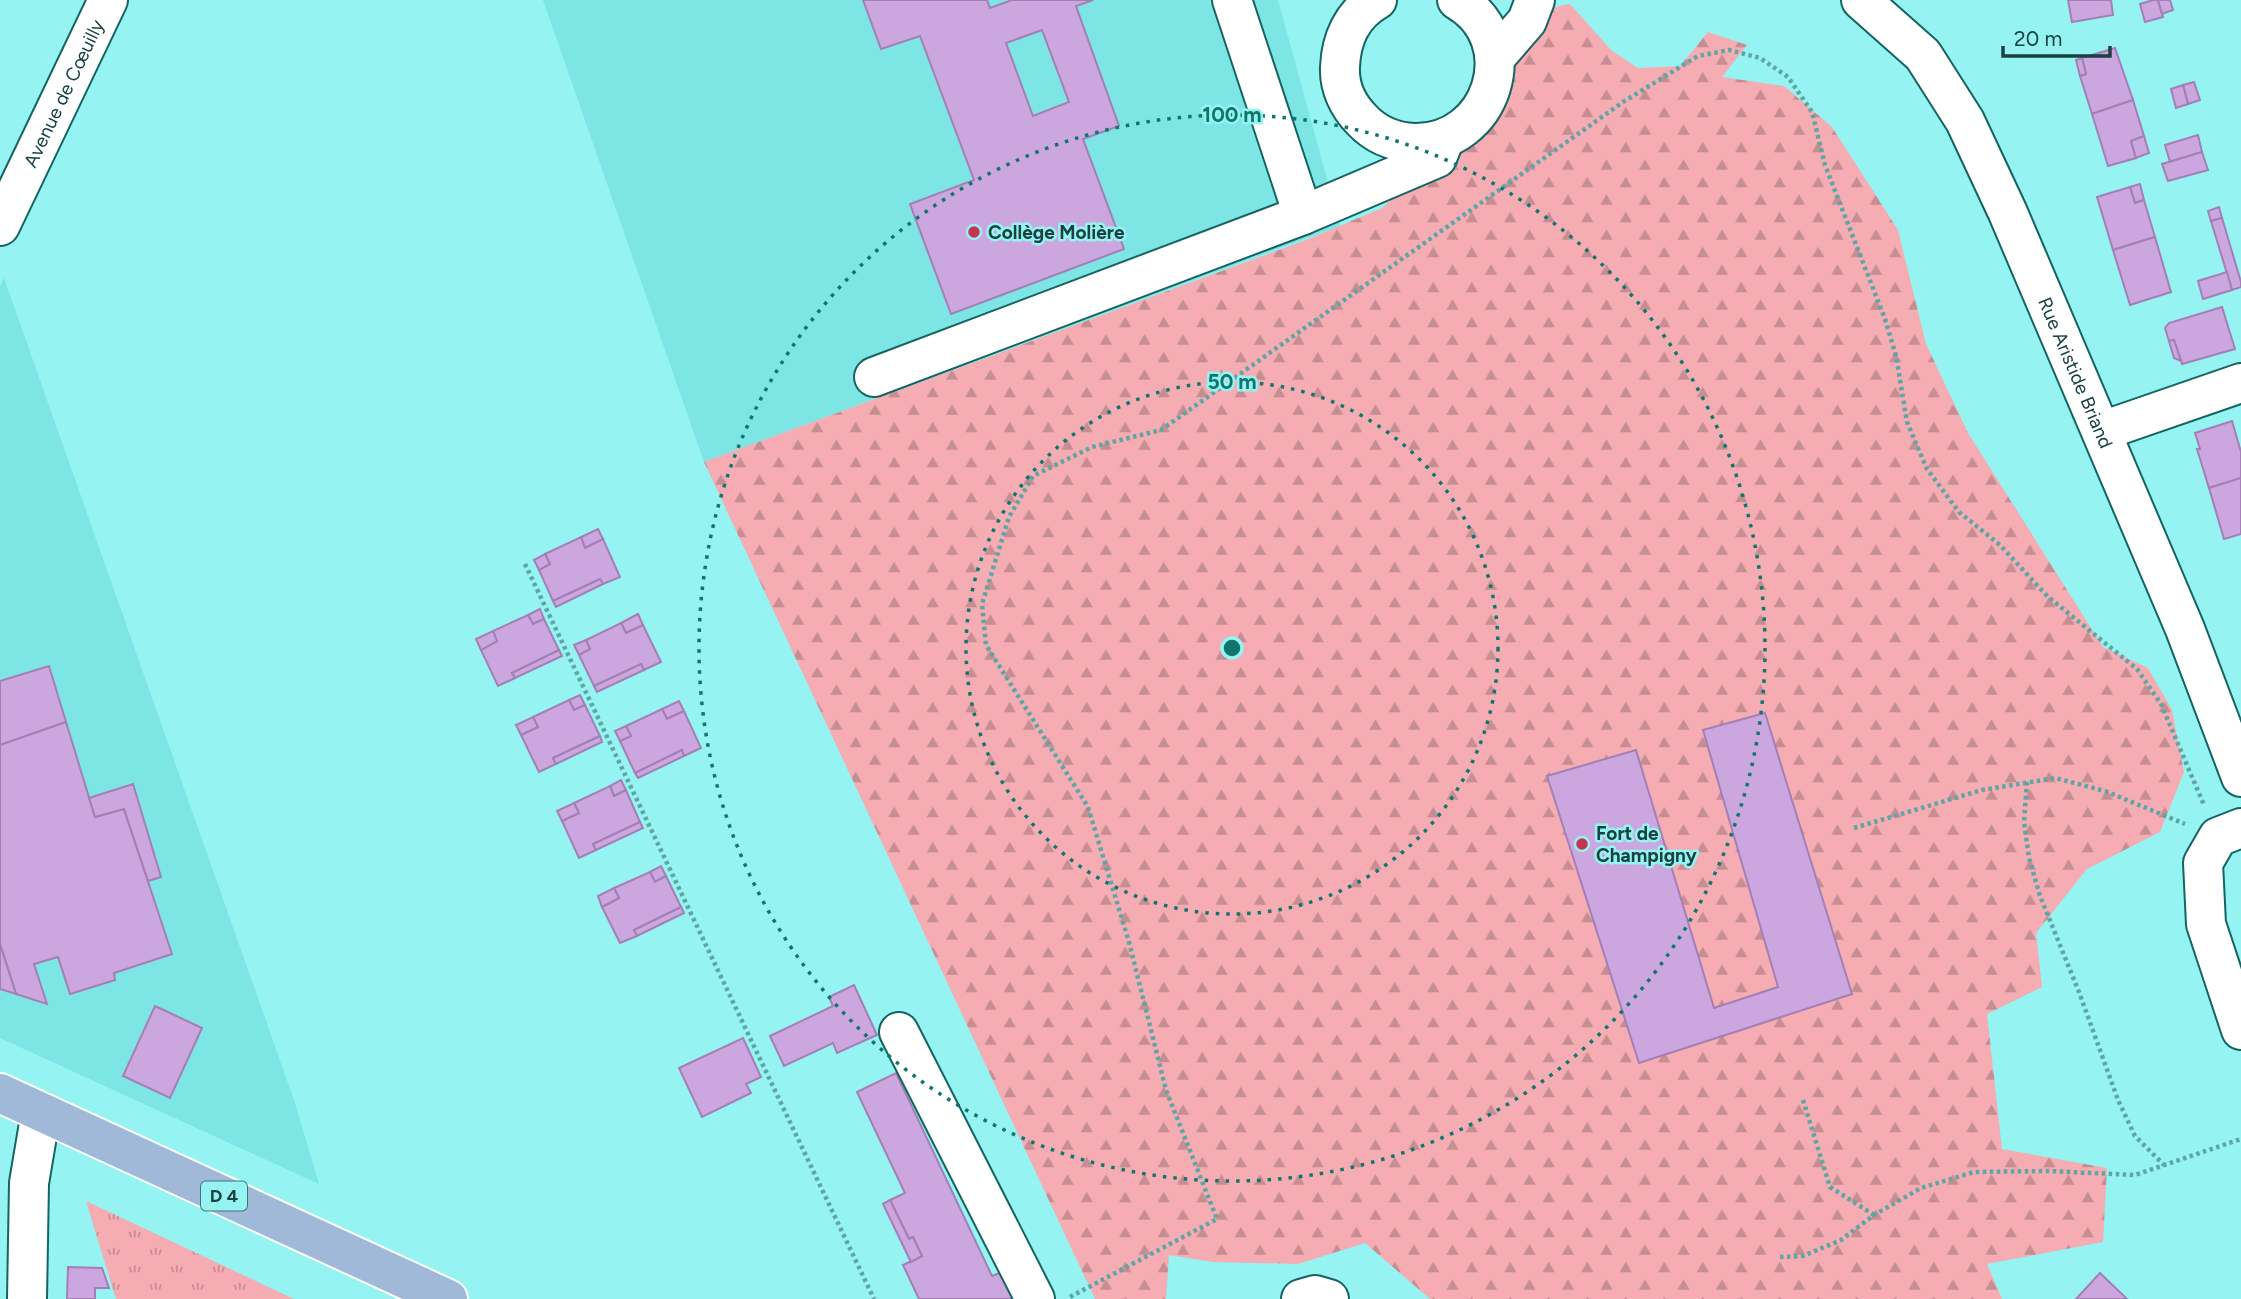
<svg xmlns="http://www.w3.org/2000/svg" width="2241" height="1299" font-family="Figtree,sans-serif">
	<style>
		.built { fill: #7de6e4 }
		.grass { fill: url(#grass-tufts) }
		.forest { fill: url(#forest-firs) }
		.building { fill: #cca6df; stroke: #a47fb6; stroke-width: 2; fill-rule: evenodd }
		.lines { fill: none; stroke-linecap: round; stroke-linejoin: round }
		.minor-casing { stroke: #146463; stroke-width: 42 }
		.major-casing { stroke: #fff; stroke-width: 42 }
		.path { stroke: #5ea5a3; stroke-width: 4.5; stroke-dasharray: 3.5 3.5; stroke-linecap: butt }
		.minor { stroke: #fff; stroke-width: 38 }
		.major { stroke: #a0b9d9; stroke-width: 38 }
		.ring { fill: none; stroke: #0f766e; stroke-width: 3.5; stroke-dasharray: 3.5 7 }
		.poi-dot { fill: #c53551; stroke: #95f3f1; stroke-width: 2.5 }
		.labels { text-anchor: middle; dominant-baseline: central; stroke-width: 5; stroke-linejoin: round; paint-order: stroke }
		.shield { fill: #95f3f1; stroke: #3e7776; stroke-width: 2 }
		.shield-label { font-size: 18px; font-weight: bold; fill: #194241 }
		.street-label { font-size: 19px; fill: #194241; stroke: #95f3f1 }
		.poi-label { font-size: 19px; font-weight: bold; fill: #194241; stroke: #95f3f1; text-anchor: start }
		.centre { fill: #0f766e; stroke: #95f3f1; stroke-width: 3.5 }
		.ring-label { font-size: 21px; text-anchor: middle; font-weight: bold; fill: #0f766e; stroke: #95f3f1; stroke-width: 5; stroke-linejoin: round; paint-order: stroke }
	</style>
	<defs>
		<pattern id="grass-tufts" width="24" height="20" patternUnits="userSpaceOnUse" patternTransform="scale(1.75)"><rect width="24" height="20" fill="#f5acb2"/><path d="M3 7l-1-3M5 7V3M7 7l1-3M15 17l-1-3M17 17v-4M19 17l1-3" fill="none" stroke="#c68e92"/></pattern>
		<pattern id="forest-firs" width="22" height="20" patternUnits="userSpaceOnUse" patternTransform="scale(1.75)"><rect width="22" height="20" fill="#f5acb2"/><path d="M5 1l3.5 6h-7zM16 11l3.5 6h-7z" fill="#c68e92"/></pattern>
	</defs>
	<rect width="100%" height="100%" fill="#95f3f1"/>
	<g class="built">
		<polygon points="543,0 1278,0 1340,226 704,462"/>
		<polygon points="4,278 295,1103 319,1184 0,1038 0,286"/>
	</g>
	<polygon class="grass" points="86,1201 294,1299 116,1299"/>
	<polygon class="forest" points="1570,4 1612,51 1638,68 1680,66 1708,32 1747,45 1722,77 1784,86 1832,127 1898,230 1926,344 1968,433 2103,647 2148,668 2172,710 2184,772 2160,832 2087,869 2036,933 2042,987 1987,1014 2002,1149 2107,1168 2103,1242 1987,1264 2002,1299 1430,1299 1365,1243 1298,1264 1213,1262 1169,1255 1166,1299 1095,1299 704,462 1311,238 1382,208 1459,136 1543,9"/>
	<g class="building">
		<path d="M 863,0 L 987,0 L 990,8 L 1012,0 L 1093,0 L 1076,6 L 1119,126 L 1083,139 L 1124,249 L 951,314 L 910,204 L 974,180 L 920,36 L 881,49 ZM 1042,30 L 1069,102 L 1033,116 L 1006,43 Z"/>
		<polygon points="2068,0 2111,0 2113,15 2072,22"/>
		<polygon points="2153,0 2158,0 2163,17 2145,22 2140,4"/>
		<polygon points="2158,0 2170,0 2173,10 2162,14"/>
		<polygon points="2115,48 2133,100 2092,114 2080,76 2086,74 2082,58"/>
		<polygon points="2082,58 2086,74 2080,76 2076,60"/>
		<polygon points="2194,82 2200,100 2188,104 2183,85"/>
		<polygon points="2183,85 2188,104 2176,108 2171,89"/>
		<polygon points="2133,100 2144,136 2131,141 2136,158 2108,166 2092,114"/>
		<polygon points="2198,135 2202,152 2170,162 2165,145"/>
		<polygon points="2144,136 2149,153 2136,158 2131,141"/>
		<polygon points="2202,152 2208,170 2168,181 2162,164"/>
		<polygon points="2140,184 2144,200 2135,203 2130,187"/>
		<polygon points="2130,187 2135,203 2144,200 2155,237 2113,250 2097,197"/>
		<polygon points="2219,207 2222,218 2211,221 2208,211"/>
		<polygon points="2222,218 2241,282 2241,287 2232,290 2211,221"/>
		<polygon points="2155,237 2171,292 2130,305 2113,250"/>
		<polygon points="2227,272 2232,290 2203,299 2198,281"/>
		<polygon points="2222,307 2235,349 2182,364 2174,340 2169,341 2165,328 2169,323"/>
		<polygon points="2174,340 2181,361 2174,358 2169,341"/>
		<polygon points="2232,421 2241,452 2241,478 2209,488 2197,449 2200,449 2195,433"/>
		<polygon points="2241,478 2241,534 2224,539 2209,488"/>
		<polygon points="598,529 603,539 585,548 581,537"/>
		<polygon points="581,537 585,548 603,539 620,577 603,584 600,579 553,601 539,570 550,564 545,554"/>
		<polygon points="545,554 550,564 539,570 534,560"/>
		<polygon points="600,579 603,584 556,607 553,601"/>
		<polygon points="540,609 544,619 533,624 528,615"/>
		<polygon points="638,614 643,625 626,633 621,623"/>
		<polygon points="528,615 533,624 544,619 559,650 512,673 515,678 498,686 481,650 497,641 493,631"/>
		<polygon points="621,623 626,633 643,625 661,662 644,670 641,664 594,686 579,655 590,649 586,640"/>
		<polygon points="493,631 497,641 481,650 476,639"/>
		<polygon points="586,640 590,649 579,655 574,645"/>
		<polygon points="559,650 562,656 515,678 512,673"/>
		<polygon points="641,664 644,670 597,692 594,686"/>
		<polygon points="49,666 66,722 0,745 0,681"/>
		<polygon points="580,695 585,705 574,710 569,700"/>
		<polygon points="569,700 574,710 585,705 600,736 553,758 556,764 539,772 521,735 538,727 533,717"/>
		<polygon points="679,701 684,711 667,719 662,709"/>
		<polygon points="662,709 667,719 684,711 701,748 684,756 682,750 635,773 620,741 631,736 626,726"/>
		<polygon points="1765,713 1852,994 1639,1063 1547,776 1636,750 1714,1008 1778,987 1703,730"/>
		<polygon points="533,717 538,727 521,735 516,725"/>
		<polygon points="66,722 95,817 124,809 172,954 114,973 115,980 70,994 58,957 34,964 47,1004 16,994 0,944 0,745"/>
		<polygon points="626,726 631,736 620,741 615,731"/>
		<polygon points="600,736 602,742 556,764 553,758"/>
		<polygon points="682,750 684,756 638,778 635,773"/>
		<polygon points="621,780 626,790 614,796 610,786"/>
		<polygon points="133,784 161,877 148,881 124,809 95,817 89,798"/>
		<polygon points="610,786 614,796 626,790 640,822 593,844 596,850 579,858 562,821 579,813 574,803"/>
		<polygon points="574,803 579,813 562,821 557,811"/>
		<polygon points="640,822 643,828 596,850 593,844"/>
		<polygon points="661,866 666,876 655,882 650,872"/>
		<polygon points="650,872 655,882 666,876 681,907 634,930 637,936 620,943 602,907 619,898 614,888"/>
		<polygon points="614,888 619,898 602,907 598,896"/>
		<polygon points="681,907 684,913 637,936 634,930"/>
		<polygon points="0,944 16,994 0,989"/>
		<polygon points="854,985 877,1035 837,1053 833,1043 784,1066 770,1036 833,1006 829,997"/>
		<polygon points="155,1006 202,1028 170,1098 123,1076"/>
		<polygon points="743,1038 761,1077 746,1084 751,1093 702,1117 679,1068"/>
		<polygon points="896,1073 992,1276 1002,1272 1014,1299 919,1299 903,1265 922,1256 913,1237 909,1239 890,1200 905,1193 857,1092"/>
		<polygon points="890,1200 909,1239 913,1237 922,1256 911,1262 883,1204"/>
		<polygon points="68,1267 102,1268 109,1288 95,1288 95,1299 67,1299"/>
		<polygon points="2100,1273 2127,1299 2076,1299"/>
	</g>
	<g class="lines">
		<defs>
			<g id="minor">
				<path d="M 1377,0 C 1352,14 1341,40 1340,67 C 1339,87 1348,106 1362,120 C 1376,135 1394,142 1414,143 C 1493,145 1526,40 1457,0"/>
				<path id="s1" d="M 1861,0 L 1923,55 L 1965,121 L 2008,213 L 2185,629 L 2241,777"/>
				<polyline points="1495,58 1527,21 1535,0"/>
				<polyline points="1303,215 1437,158 1445,138"/>
				<path id="s2" d="M 0,226 L 108,0"/>
				<polyline points="874,377 1303,215 1232,0"/>
				<polyline points="2102,431 2241,383"/>
				<polyline points="2241,828 2218,837 2203,863 2206,924 2241,1030"/>
				<polyline points="899,1032 1035,1299"/>
				<polyline points="27,1299 29,1183 41,1112"/>
				<polyline points="1301,1299 1315,1295 1329,1299"/>
			</g>
			<polyline id="major" points="0,1093 448,1299"/>
		</defs>
		<use href="#minor" class="minor-casing"/>
		<use href="#major" class="major-casing"/>
		<g class="path">
			<polyline points="525,564 874,1299"/>
			<polyline points="2027,782 2024,822 2029,858 2040,896 2079,992 2118,1100 2135,1136 2164,1165"/>
			<polyline points="1854,828 1982,790 2055,778 2105,791 2185,824"/>
			<polyline points="1803,1100 1830,1187 1874,1215"/>
			<polyline points="1780,1257 1803,1256 1841,1240 1874,1215 1921,1188 1974,1172 2049,1171 2135,1175 2241,1139"/>
			<polyline points="1070,1297 1217,1219 1166,1090 1129,942 1088,807 986,645 982,604 1009,517 1033,476 1092,447 1161,430 1623,102 1698,56 1729,50 1760,58 1788,77 1812,112 1825,165 1885,319 1896,356 1907,422 1927,469 1959,512 2000,545 2047,596 2137,669 2161,704 2204,805"/>
		</g>
		<use href="#minor" class="minor"/>
		<use href="#major" class="major"/>
	</g>
	<g class="ring">
		<circle cx="1232" cy="648" r="266"/>
		<circle cx="1232" cy="648" r="533"/>
	</g>
	<g class="poi-dot">
		<circle cx="974" cy="232" r="7"/>
		<circle cx="1582" cy="844" r="7"/>
	</g>
	<g class="labels">
		<rect class="shield" x="201" y="1181.5" width="46" height="29" rx="5"/>
		<g class="shield-label">
			<text x="224" y="1196">D 4</text>
		</g>
		<g class="street-label">
			<text stroke="none"><textPath href="#s2" startOffset="147">Avenue de Cœuilly</textPath></text>
			<text stroke="none"><textPath href="#s1" startOffset="436">Rue Aristide Briand</textPath></text>
		</g>
		<g class="poi-label">
			<text x="988" y="232">Collège Molière</text>
			<text x="1596" y="833">Fort de<tspan x="1596" dy="22">Champigny</tspan></text>
		</g>
	</g>
	<circle cx="1232" cy="648" r="10" class="centre"/>
	<g class="ring-label">
		<text x="1232" y="122">100 m</text>
		<text x="1232" y="389">50 m</text>
	</g>
	<path d="M2003 46v10h107v-10" fill="none" stroke="#194241" stroke-width="3.5"/>
	<text x="2014" y="46" font-size="21" fill="#194241" stroke="#95f3f1" stroke-width="5" paint-order="stroke">20 m</text>
</svg>
